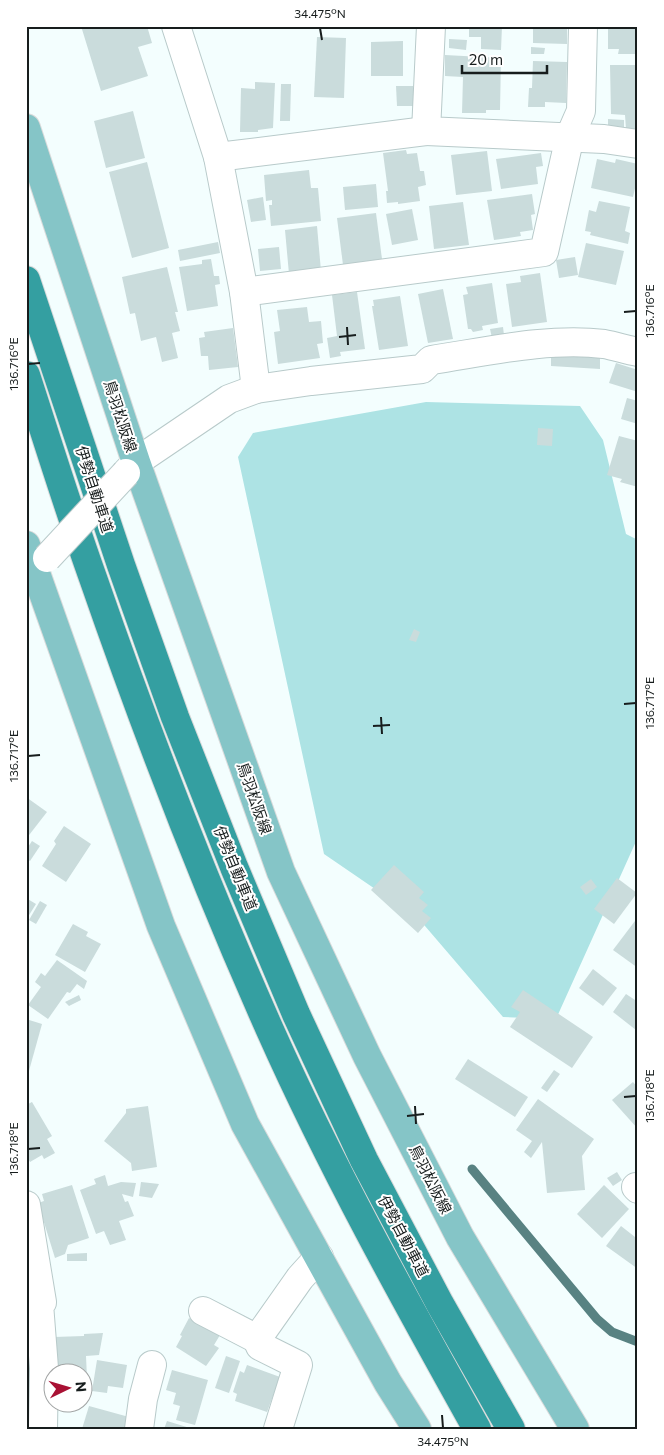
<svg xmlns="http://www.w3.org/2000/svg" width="664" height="1455" font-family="Commissioner,'Noto Sans JP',sans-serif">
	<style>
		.green { fill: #ade3e4 }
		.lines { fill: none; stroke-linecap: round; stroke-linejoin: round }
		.stream { stroke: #588282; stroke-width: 9 }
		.building { fill: #cadcdc }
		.street-casing { stroke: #b8caca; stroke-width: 30 }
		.primary-casing { stroke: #dadbdb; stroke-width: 30 }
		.highway-casing { stroke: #dadbdb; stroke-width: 30 }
		.street { stroke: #fff; stroke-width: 28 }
		.primary { stroke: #85c5c7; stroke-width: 28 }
		.highway { stroke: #349fa1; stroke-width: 28 }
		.street-bridge-casing { stroke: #b8caca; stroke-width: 30; stroke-linecap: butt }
		.street-bridge { stroke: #fff; stroke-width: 28 }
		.ticks { fill: none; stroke: #171d1d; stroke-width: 2 }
		.labels { text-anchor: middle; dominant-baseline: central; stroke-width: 4; stroke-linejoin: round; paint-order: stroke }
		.street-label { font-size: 15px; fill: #171d1d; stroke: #fff }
		.neatline { fill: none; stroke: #171d1d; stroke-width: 2 }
		.ticks-label { font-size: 12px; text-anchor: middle; fill: #171d1d }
	</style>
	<rect width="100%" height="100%" fill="#f3fefe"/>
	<polygon class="green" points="426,402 580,406 603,440 626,534 638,540 638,837 556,1019 503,1017 419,919 324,854 238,457 253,433"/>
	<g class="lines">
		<polyline class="stream" points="472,1169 597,1319 612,1332 638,1342"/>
	</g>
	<g class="building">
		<polygon points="81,26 147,26 152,43 138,47 148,76 101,91"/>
		<polygon points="469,26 502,26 501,50 481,49 481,37 469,37"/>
		<polygon points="533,26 567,26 567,44 533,43"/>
		<polygon points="608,26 638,26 638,54 618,54 619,49 608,49"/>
		<polygon points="317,37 346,38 344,98 314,97"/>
		<polygon points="449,39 467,40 466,50 449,48"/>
		<polygon points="403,41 403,76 371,76 371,42"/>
		<polygon points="531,47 545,48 544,54 531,54"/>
		<polygon points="445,55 501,58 500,110 486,110 486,113 462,113 463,77 445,76"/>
		<polygon points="533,61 567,62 566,103 545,102 545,107 528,107 529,88 532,88"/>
		<polygon points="610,65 638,65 638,129 626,129 625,115 611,114"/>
		<polygon points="255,82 275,83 273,128 258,130 258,132 240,132 241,88 255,89"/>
		<polygon points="281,84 291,84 290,121 280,121"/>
		<polygon points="396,86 413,86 413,106 397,106"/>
		<polygon points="133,111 145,158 106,168 94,121"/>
		<polygon points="608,119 624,120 624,127 608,126"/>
		<polygon points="406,150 407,154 417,153 420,171 424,171 426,185 418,187 420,201 398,204 398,202 387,203 386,191 388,191 383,153"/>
		<polygon points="487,151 492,191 456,195 451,155"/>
		<polygon points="541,153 543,166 536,167 538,184 501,189 496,159"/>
		<polygon points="597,159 615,163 616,159 638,164 638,184 636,184 633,197 591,188"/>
		<polygon points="147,162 169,248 132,258 109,172"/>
		<polygon points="309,170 311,188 318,188 321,221 271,226 269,205 272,205 272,200 266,201 264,175"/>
		<polygon points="376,184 378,207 345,210 343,187"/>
		<polygon points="532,194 535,214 531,215 533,230 520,232 521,236 494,240 487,200"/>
		<polygon points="263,197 266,220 251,222 247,200"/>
		<polygon points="599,201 630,207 625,231 630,233 628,244 590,235 591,232 585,231 589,210 596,212"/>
		<polygon points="463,202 469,245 434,249 429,206"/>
		<polygon points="412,209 418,240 392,245 386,214"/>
		<polygon points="376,213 382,259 343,265 337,218"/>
		<polygon points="317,226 321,271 289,274 285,230"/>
		<polygon points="218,242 220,253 180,261 178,250"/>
		<polygon points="586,243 624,251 616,285 578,277"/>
		<polygon points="279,247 281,269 260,271 258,249"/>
		<polygon points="575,257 578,275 559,278 556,260"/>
		<polygon points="211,259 214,276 219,276 220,284 215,285 218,306 187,311 179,267 202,264 202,260"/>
		<polygon points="167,267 178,312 175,312 180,331 172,333 178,358 162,362 156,337 141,341 135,313 130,314 122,277"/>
		<polygon points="540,273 547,322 512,327 506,284 521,282 520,276"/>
		<polygon points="492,283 498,323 482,326 483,330 473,332 471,329 468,329 463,295 468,294 466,287"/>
		<polygon points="443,289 453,339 428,343 418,294"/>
		<polygon points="357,292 365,349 340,352 341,356 330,358 327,338 337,336 332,295"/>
		<polygon points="400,296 408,346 379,350 372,306 374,306 373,300"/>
		<polygon points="307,307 309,322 321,321 323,343 317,344 320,358 278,364 274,332 280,331 277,310"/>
		<polygon points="503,327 504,335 492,338 490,329"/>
		<polygon points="233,328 238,367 209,370 208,356 201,356 199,338 205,337 204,332"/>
		<polygon points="600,354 600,369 551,366 551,355"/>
		<polygon points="616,363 638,370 638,392 609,383"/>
		<polygon points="627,398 638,401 638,424 621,419"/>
		<polygon points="538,428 553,429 552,446 537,445"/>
		<polygon points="619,436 638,441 638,487 620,482 622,479 607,475"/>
		<polygon points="414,629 420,632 416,642 409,640"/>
		<polygon points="26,797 47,812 26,839"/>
		<polygon points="64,826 91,844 66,882 42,866 56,844 54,841"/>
		<polygon points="32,841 40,846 30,861 26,859 26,850"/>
		<polygon points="394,865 424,892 419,898 428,905 422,911 431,918 418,933 371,890"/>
		<polygon points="617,878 637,893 614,924 594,909"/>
		<polygon points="591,879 597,887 586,895 580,887"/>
		<polygon points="26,898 36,904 26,920"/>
		<polygon points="40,901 47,905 36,924 29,920"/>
		<polygon points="638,917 638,968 613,950"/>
		<polygon points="73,924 88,932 86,936 101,944 85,972 55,955"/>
		<polygon points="57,960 87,981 84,989 77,984 70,993 67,992 48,1019 28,1005 41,987 35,982 41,973 45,976"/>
		<polygon points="593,969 617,988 603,1006 579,988"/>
		<polygon points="523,990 593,1037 572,1068 510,1027 520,1012 511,1007"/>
		<polygon points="626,994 638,1002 638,1028 636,1030 613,1012"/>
		<polygon points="79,995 81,1000 69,1006 65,1002"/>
		<polygon points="26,1019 42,1024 27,1078 26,1078"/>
		<polygon points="468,1059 528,1097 515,1117 455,1079"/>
		<polygon points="554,1070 560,1074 547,1092 541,1088"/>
		<polygon points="633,1082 638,1088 638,1129 612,1100"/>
		<polygon points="538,1099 594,1139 582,1156 585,1190 547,1193 542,1142 531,1158 524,1152 532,1141 516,1130"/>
		<polygon points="32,1102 52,1136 47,1139 55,1153 44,1159 42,1155 30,1162 26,1155 26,1105"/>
		<polygon points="148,1106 157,1167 132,1171 131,1163 104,1141 126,1113 126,1109"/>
		<polygon points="617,1172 622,1180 613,1186 607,1178"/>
		<polygon points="105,1175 108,1186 121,1182 136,1183 133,1197 122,1194 125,1202 128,1201 134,1216 119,1221 126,1240 110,1245 104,1231 96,1234 80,1190 96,1184 94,1179"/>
		<polygon points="141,1182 159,1184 152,1198 139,1196"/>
		<polygon points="72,1185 89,1238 68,1245 65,1254 55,1258 38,1203 44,1201 42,1194"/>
		<polygon points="604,1185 629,1209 602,1238 577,1214"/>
		<polygon points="621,1226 635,1237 638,1234 638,1269 606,1246"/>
		<polygon points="87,1253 87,1261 67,1261 67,1254"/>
		<polygon points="189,1318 220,1335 214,1345 219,1348 206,1366 176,1347 182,1336 180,1335"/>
		<polygon points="103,1333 99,1355 86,1356 87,1378 82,1378 82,1372 53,1372 54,1337 84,1336 84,1334"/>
		<polygon points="226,1356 240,1361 229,1393 215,1388"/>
		<polygon points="97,1360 127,1365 123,1388 108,1386 107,1393 92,1391"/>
		<polygon points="247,1365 280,1377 267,1412 235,1401 237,1394 233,1392 240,1371 244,1373"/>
		<polygon points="172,1370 208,1380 195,1425 176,1420 180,1406 173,1404 176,1393 166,1390"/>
		<polygon points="26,1395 34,1396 30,1425 26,1424"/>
		<polygon points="89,1406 129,1417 125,1429 82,1429"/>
		<polygon points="167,1421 190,1428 190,1429 164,1429"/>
	</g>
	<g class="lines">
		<defs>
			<g id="street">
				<polyline points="176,26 218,157 244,292 256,389"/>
				<polyline points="431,26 426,131 604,139 638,144"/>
				<polyline points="218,157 426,131"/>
				<polyline points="244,292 544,252 570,136 581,111 583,26"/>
				<path d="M 126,473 L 136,462 L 229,399 L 256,389 L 311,381 L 422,369 L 431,360 C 485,352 549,337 604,344 C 615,346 627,350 638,352"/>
				<polyline points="636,1187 638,1189"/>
				<polyline points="26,1205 42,1302 39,1304 44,1368 43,1429"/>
				<polyline points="203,1311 257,1339"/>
				<polyline points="139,1429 143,1399 152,1365"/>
				<polyline points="278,1429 298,1365 260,1346 257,1339 300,1278 319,1257"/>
			</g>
			<g id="primary">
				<polyline points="26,128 136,462 281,872 367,1056 460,1237 575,1429"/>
				<polyline points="26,545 161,926 245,1124 388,1383 417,1429"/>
			</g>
			<g id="highway">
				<polyline points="26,280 121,565 175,717 234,867 296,1014 364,1160 440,1304 511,1429"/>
				<path d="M 26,375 C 48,443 69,511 93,578 C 146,731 204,882 270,1030 C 331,1167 404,1298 477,1429"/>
			</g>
		</defs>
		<use href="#street" class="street-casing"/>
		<use href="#primary" class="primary-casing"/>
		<use href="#highway" class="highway-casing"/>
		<use href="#street" class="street"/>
		<use href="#primary" class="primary"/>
		<use href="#highway" class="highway"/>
		<defs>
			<polyline id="street-bridge" points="47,558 126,473"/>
		</defs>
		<use href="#street-bridge" class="street-bridge-casing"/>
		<use href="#street-bridge" class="street-bridge"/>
	</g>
	<path class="ticks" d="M 320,28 L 322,40M 624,312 L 636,311M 347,327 L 348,345M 339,337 L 356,335M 28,364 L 40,363M 624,704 L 636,703M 381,717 L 382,734M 373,726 L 390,725M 28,756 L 40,755M 624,1097 L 636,1096M 415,1106 L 416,1124M 407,1116 L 424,1114M 28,1149 L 40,1148M 442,1415 L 443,1428"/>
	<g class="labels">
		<g class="street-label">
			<text transform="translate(121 416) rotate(72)">鳥羽松阪線</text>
			<text transform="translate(95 489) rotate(72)">伊勢自動車道</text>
			<text transform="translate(255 798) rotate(71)">鳥羽松阪線</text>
			<text transform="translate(236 868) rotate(68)">伊勢自動車道</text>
			<text transform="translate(431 1179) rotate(63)">鳥羽松阪線</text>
			<text transform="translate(404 1236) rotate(62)">伊勢自動車道</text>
		</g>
	</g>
	<rect width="664" height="1455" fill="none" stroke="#ffffff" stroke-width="55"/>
	<g transform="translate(68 1388) rotate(85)"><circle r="24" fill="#ffffff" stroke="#a2a5a5"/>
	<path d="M0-4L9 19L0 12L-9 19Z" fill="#a91134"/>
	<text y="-8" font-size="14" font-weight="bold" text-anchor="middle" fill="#171d1d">N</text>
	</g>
	<path d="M462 65v8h85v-8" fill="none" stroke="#171d1d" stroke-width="2.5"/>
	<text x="469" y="65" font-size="15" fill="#171d1d" stroke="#ffffff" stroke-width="4" paint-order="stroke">20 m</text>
	<rect x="28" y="28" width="608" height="1400" class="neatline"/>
	<g class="ticks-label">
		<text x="320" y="18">34.475°N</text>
		<text transform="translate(650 311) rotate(-90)" y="4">136.716°E</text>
		<text transform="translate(14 364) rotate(-90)" y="4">136.716°E</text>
		<text transform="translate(650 703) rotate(-90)" y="4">136.717°E</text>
		<text transform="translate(14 756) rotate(-90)" y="4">136.717°E</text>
		<text transform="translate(650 1096) rotate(-90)" y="4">136.718°E</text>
		<text transform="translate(14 1149) rotate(-90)" y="4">136.718°E</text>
		<text x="443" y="1446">34.475°N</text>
	</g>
</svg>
